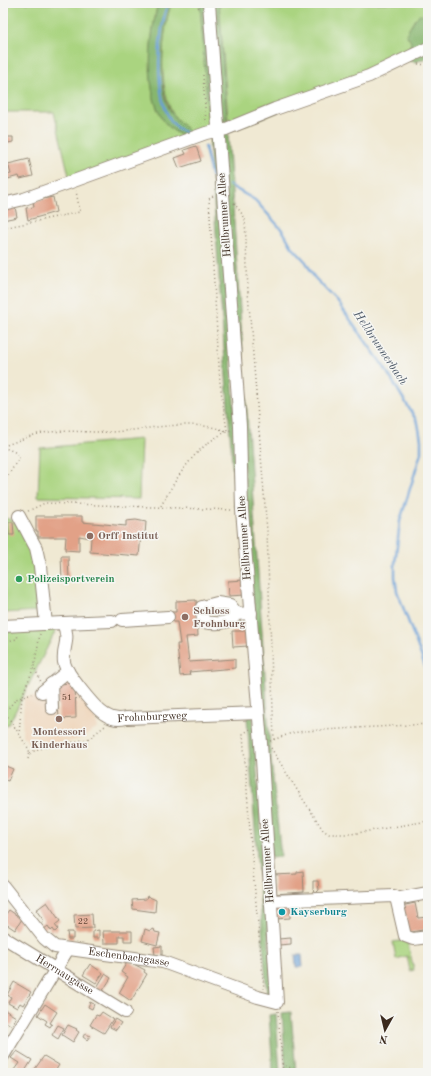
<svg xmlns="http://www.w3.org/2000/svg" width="431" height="1076" font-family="'Old Standard TT',serif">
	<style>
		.built { fill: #efd6bb }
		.green { fill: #aad480; stroke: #727f4f }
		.forest { fill: #87b66e; stroke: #617046 }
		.water { fill: #699fd6; stroke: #52647a }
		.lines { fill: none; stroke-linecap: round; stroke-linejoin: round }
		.stream { stroke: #699fd6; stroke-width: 2.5 }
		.building { fill: #e2a187 }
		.minor-casing { stroke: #968a78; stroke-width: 14 }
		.path { stroke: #968a78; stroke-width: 1.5; stroke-dasharray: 1 3; stroke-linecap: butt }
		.minor { stroke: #fff; stroke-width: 12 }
		.education-dot { fill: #8d6e63; stroke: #f6f6f2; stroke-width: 1.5 }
		.leisure-dot { fill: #2e9e5b; stroke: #f6f6f2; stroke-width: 1.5 }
		.culture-dot { fill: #0f9aa8; stroke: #f6f6f2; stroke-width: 1.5 }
		.labels { text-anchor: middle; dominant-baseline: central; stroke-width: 3; stroke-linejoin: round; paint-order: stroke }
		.number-label { font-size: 9px; fill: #654838 }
		.street-label { font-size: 11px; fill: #3b2a1e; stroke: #f6f6f2 }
		.education-label { font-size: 11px; font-weight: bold; fill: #785e54; stroke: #f6f6f2; text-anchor: start }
		.leisure-label { font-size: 11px; font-weight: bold; fill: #27864d; stroke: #f6f6f2; text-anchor: start }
		.culture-label { font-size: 11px; font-weight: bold; fill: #0d838f; stroke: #f6f6f2; text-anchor: start }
		.water-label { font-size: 12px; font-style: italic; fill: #4d5968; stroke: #f6f6f2 }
	</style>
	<rect width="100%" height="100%" fill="#f6f6f2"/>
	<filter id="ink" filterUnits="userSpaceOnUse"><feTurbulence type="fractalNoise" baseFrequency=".025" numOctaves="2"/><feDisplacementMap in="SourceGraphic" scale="8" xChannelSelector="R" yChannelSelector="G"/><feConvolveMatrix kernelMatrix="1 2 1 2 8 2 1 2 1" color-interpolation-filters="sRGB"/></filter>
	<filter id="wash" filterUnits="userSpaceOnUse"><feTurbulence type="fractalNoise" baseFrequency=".012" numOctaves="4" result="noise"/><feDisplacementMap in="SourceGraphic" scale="16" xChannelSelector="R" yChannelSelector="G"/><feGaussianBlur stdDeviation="0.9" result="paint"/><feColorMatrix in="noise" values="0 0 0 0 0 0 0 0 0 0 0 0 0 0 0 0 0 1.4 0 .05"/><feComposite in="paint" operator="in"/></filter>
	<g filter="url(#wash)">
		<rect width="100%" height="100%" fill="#f0e9d3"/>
		<polygon class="built" points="75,683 93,710 98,728 78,740 31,748 22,734 24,697 46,695 47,710 58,710 57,684"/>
		<g class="green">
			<path d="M 3,3 L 158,3 C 149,39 139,121 184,136 L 70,180 L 54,112 L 3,112 Z"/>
			<path d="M 171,3 L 200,3 L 210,136 C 204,135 196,135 191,133 C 153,113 161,37 171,3 Z"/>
			<polygon points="219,3 428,3 428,52 229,131"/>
			<polygon points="141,439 139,499 38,497 40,448"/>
			<path d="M 3,518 C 36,520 35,587 38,611 L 3,613 Z"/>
			<polygon points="56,630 9,724 3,727 3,632"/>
			<polygon points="407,940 414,970 410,971 407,956 396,959 393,942"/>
		</g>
		<g class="forest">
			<path d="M 158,3 L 171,3 C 163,28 156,91 172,113 C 177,121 185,127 191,133 L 184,136 C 139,121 149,39 158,3 Z"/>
			<polygon points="200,3 207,3 241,506 235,506"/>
			<polygon points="211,3 219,3 270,748 281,857 271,857"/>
			<polygon points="420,14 428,20 428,57 416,62 410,61 408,55 411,42 406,34 415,19"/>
			<polygon points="253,716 273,998 267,997 247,717"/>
			<polygon points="291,1012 296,1073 286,1073 282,1013"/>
			<polygon points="276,1014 280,1073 273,1073 269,1015"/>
		</g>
		<polygon class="water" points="295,955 302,955 303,967 296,967"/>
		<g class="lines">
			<g class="stream">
				<path d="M 168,3 C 158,33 154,92 170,119 C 174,127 181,130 189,135"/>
				<polyline points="205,147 211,175 217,179"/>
				<polyline points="229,185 255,200 283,231 292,247 306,262 314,277 337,301 384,367 418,423 421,440 421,453 400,521 395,563 395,577 397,591 428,674"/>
			</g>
		</g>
		<g id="blocks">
			<g class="building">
				<polygon points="7,137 13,137 13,142 8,143"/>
				<polygon points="196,146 201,161 179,168 175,158 186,154 184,150"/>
				<polygon points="29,159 33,176 20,179 19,176 4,180 8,198 3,199 3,176 11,174 8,164"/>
				<polygon points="53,197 56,212 28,220 26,208 34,207 33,201"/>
				<polygon points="15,207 17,217 3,220 3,209"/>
				<polygon points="36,516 82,516 82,522 126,526 126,521 136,520 146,522 145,535 141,535 139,556 90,552 91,538 79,536 79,551 65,550 66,537 38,537 38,531 36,531"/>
				<polygon points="8,522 13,522 14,535 9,535"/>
				<polygon points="61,556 68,556 69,581 62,581"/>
				<polygon points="244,580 245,595 229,596 228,581"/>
				<polygon points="196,600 198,636 186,637 189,662 235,659 235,668 189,672 190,675 180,676 177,644 180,644 179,637 177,622 173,622 172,612 176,612 176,601"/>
				<polygon points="232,631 247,631 248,646 233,647"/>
				<polygon points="75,683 76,718 59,719 57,684"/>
				<polygon points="3,765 13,769 8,781 3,779"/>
				<polygon points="303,871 304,892 274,894 273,875 297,874 297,872"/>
				<polygon points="313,881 318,881 319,890 316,893 313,890"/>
				<polygon points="147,896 156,900 155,912 133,909 132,900 146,899"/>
				<polygon points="47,902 60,921 55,925 58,929 55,932 53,929 51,931 48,926 43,930 39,924 44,921 36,910"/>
				<polygon points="415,903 418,918 428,917 428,929 406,933 401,906"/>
				<polygon points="290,905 290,918 275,919 274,906"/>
				<polygon points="9,910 22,919 15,930 3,922 3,918"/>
				<polygon points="92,914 93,928 75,929 74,915"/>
				<polygon points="145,929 150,931 154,929 155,932 160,933 157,945 142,941"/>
				<polygon points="99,930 99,938 93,938 93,931"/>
				<polygon points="103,931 132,931 132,941 124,941 124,936 119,936 119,943 104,943"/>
				<polygon points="67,932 73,932 73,939 68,939"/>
				<polygon points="291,938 291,944 279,945 278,939"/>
				<polygon points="162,946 162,955 155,955 154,947"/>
				<polygon points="128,961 145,970 144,972 147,974 131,1001 119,993 128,977 121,972"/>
				<polygon points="90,964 103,973 96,983 83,975"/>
				<polygon points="105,974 111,978 102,992 96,989"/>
				<polygon points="14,982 31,992 23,1005 20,1003 17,1008 8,1003 11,997 7,995"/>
				<polygon points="90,1002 94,1004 92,1009 88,1007"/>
				<polygon points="45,1004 57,1012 50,1023 52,1024 50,1027 45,1024 47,1021 38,1015"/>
				<polygon points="3,1009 16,1017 12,1026 3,1020"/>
				<polygon points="102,1012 113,1019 104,1033 90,1025 96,1015 99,1016"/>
				<polygon points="115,1019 121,1023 116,1030 110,1027"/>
				<polygon points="58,1025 64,1028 58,1039 52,1035"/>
				<polygon points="68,1025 77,1029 76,1030 79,1032 73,1042 62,1035"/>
				<polygon points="85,1033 90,1036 87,1040 83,1037"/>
				<polygon points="17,1051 32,1060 25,1071 27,1073 19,1073 14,1070 19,1063 11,1058"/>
				<polygon points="44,1056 59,1065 54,1073 32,1073"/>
			</g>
		</g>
	</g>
	<g filter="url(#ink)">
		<use href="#blocks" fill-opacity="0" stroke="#968a78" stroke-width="1"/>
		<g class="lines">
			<defs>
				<g id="minor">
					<polyline points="3,204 24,199 206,133 226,129 275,109 369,76 428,48"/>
					<polyline points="19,516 36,548 40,566 46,624"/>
					<path d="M 237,614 C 228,625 216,624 203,622 L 202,607 L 217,603 L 230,605 L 237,614 L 251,613"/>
					<polyline points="122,620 168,617"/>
					<polyline points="63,623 112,621"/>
					<path id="s1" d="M 3,626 L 63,623 C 71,641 62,647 64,662 C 66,673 96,710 106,715 C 112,719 119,720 126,718 L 258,713"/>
					<polyline points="51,684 52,708"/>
					<polyline points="42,692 68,671"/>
					<path id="s2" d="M 3,886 L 44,938 L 55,947 L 163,962 L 258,997 L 277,1002 L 261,743 L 242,510 L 240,426 L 209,3"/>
					<polyline points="396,899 428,893"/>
					<polyline points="270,901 394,896 396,897 405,936 413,939 428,937"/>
					<path id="s3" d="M 3,937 L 125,1012"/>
					<polyline points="3,1056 68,949"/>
				</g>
			</defs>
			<use href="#minor" class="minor-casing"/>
			<g class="path">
				<polyline points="198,3 199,11"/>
				<polyline points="418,64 428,65"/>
				<polyline points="203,75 206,123"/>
				<polyline points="213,196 209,199 220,383 227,431"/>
				<polyline points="234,203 245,218 248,292 267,531 274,740"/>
				<polyline points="3,228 80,212 76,191"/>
				<path d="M 3,446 C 17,442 29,435 43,433 C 65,429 89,433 111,432 C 148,430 189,418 226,431"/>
				<polyline points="3,447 17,453 19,458 4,482 6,500"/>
				<path d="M 161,506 C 177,476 198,442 231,430"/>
				<polyline points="28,511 45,503 232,510"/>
				<polyline points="3,515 9,515"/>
				<polyline points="40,634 34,667 41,682"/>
				<polyline points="3,642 17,639 18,635"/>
				<polyline points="250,729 243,734 252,860 264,989"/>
				<polyline points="19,735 22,696 34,667"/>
				<polyline points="270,741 292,733 305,731 428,724"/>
				<polyline points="271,748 299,793 323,830 329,834 351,834 428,821"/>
				<polyline points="30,753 38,749 88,739 105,726"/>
				<polyline points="28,759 30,753 28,748 5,712 16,699 32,694"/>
				<polyline points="278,1011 283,1073"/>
				<polyline points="282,1064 302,1073"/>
			</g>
			<use href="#minor" class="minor"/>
		</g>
	</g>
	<g class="education-dot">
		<circle cx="90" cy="536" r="4"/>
		<circle cx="185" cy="617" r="4"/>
		<circle cx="59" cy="719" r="4"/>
	</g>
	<circle class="leisure-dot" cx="19" cy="579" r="4"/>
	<circle class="culture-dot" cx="282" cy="912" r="4"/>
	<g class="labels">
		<g class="number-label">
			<text x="67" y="697">51</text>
			<text x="83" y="921">22</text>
		</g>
		<g class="street-label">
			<text transform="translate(225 215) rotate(-94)">Hellbrunner Allee</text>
			<text transform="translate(245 538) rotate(-94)">Hellbrunner Allee</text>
			<text stroke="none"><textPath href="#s1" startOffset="215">Frohnburgweg</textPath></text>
			<text transform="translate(268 861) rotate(-94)">Hellbrunner Allee</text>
			<text stroke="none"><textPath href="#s2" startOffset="155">Eschenbachgasse</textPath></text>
			<text stroke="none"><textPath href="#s3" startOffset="72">Herrnaugasse</textPath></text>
		</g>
		<g class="education-label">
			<text x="98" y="536">Orff Institut</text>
			<text x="193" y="611">Schloss<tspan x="193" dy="13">Frohnburg</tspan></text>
			<text x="59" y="732" text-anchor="middle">Montessori<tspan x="59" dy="13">Kinderhaus</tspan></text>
		</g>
		<g class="leisure-label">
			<text x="27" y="579">Polizeisportverein</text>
		</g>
		<g class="culture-label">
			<text x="290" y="912">Kayserburg</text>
		</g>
		<g class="water-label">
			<text transform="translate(380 348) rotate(56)">Hellbrunnerbach</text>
		</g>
	</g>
	<rect width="431" height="1076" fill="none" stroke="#f6f6f2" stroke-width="16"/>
	<g transform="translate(385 1030) rotate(188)" stroke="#f6f6f2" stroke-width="3" paint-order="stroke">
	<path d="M0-3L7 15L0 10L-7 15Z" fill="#3b2a1e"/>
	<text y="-6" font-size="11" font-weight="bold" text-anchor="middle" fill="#3b2a1e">N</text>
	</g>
</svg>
